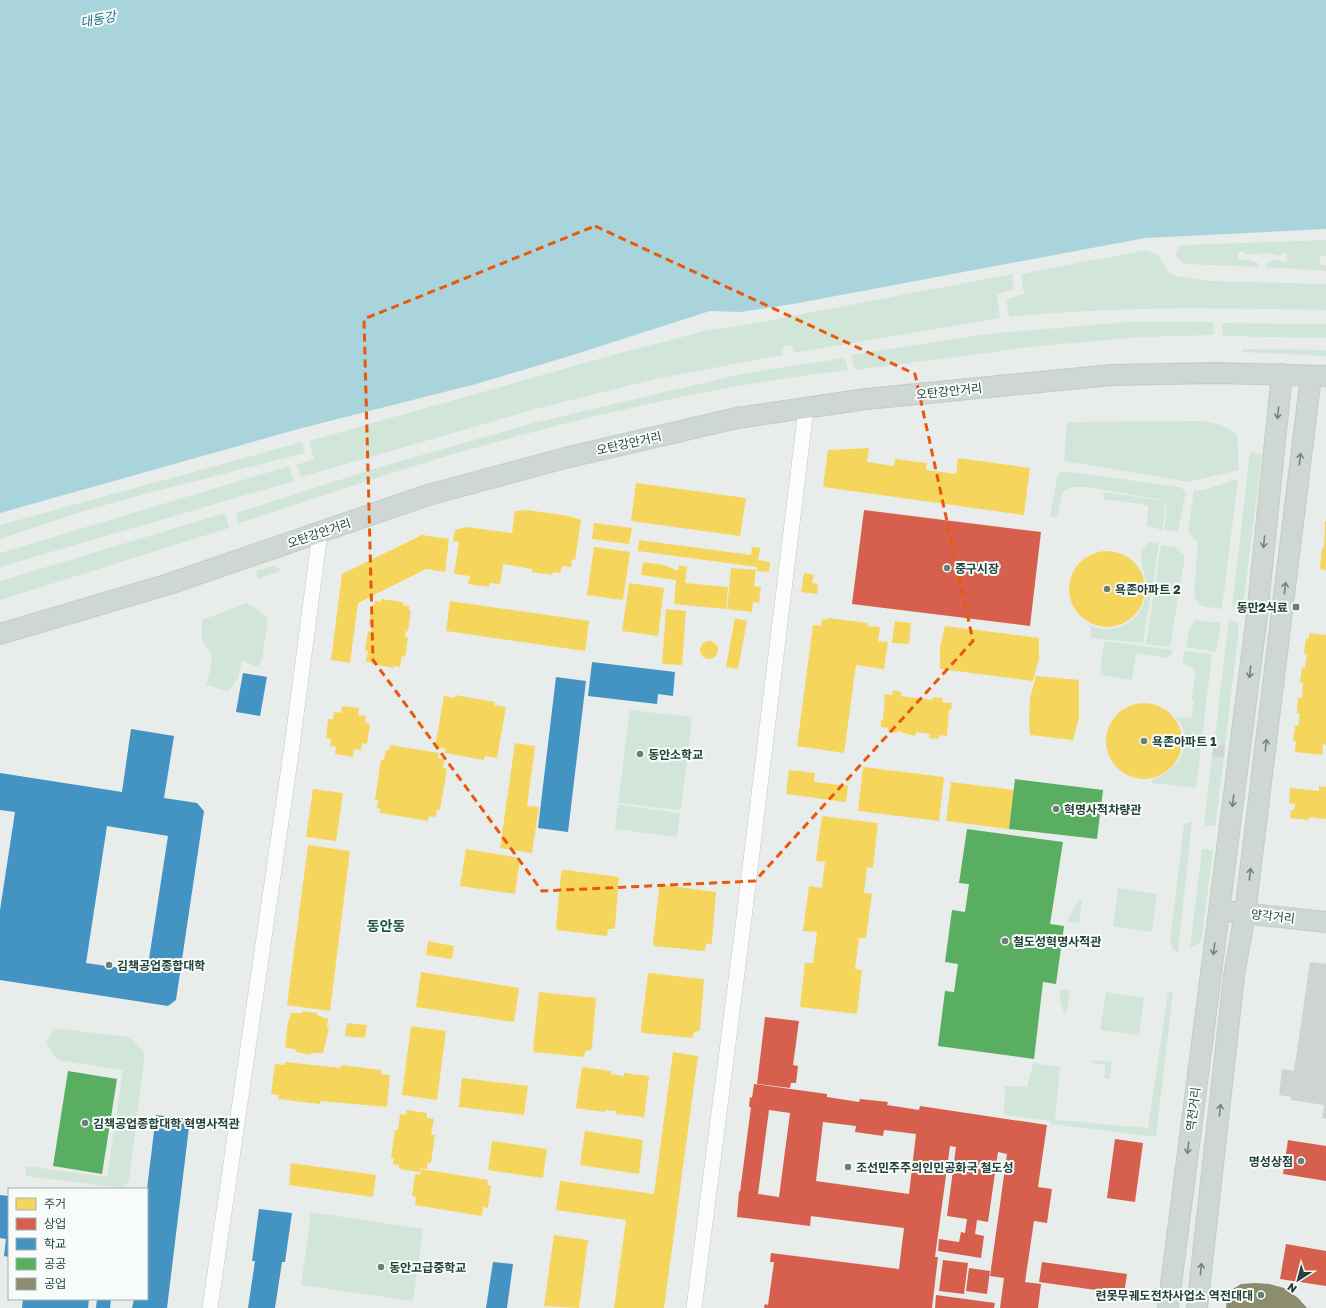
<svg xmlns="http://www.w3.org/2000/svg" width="1326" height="1308" font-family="'Golos Text','Noto Sans KR',sans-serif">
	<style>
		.green { fill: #d1e6d8 }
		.water { fill: #a9d4db }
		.homes { fill: #f6d55c }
		.shops { fill: #d6604d; fill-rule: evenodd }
		.schools { fill: #4393c3; fill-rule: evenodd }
		.public { fill: #5aae61 }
		.industry { fill: #8c8c6e }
		.building { fill: #cfd4d2 }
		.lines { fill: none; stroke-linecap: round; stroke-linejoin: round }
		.minor-casing { stroke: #c5cac8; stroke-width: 16 }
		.major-casing { stroke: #c3ccc9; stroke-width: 22 }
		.minor { stroke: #fcfcfc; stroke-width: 15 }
		.major { stroke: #cfd7d5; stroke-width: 20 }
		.oneway { stroke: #718580 }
		.marked { fill: none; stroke: #e8590c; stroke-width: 3; stroke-dasharray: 8 5; stroke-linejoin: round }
		.poi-dot { fill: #697e78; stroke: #f7fbf9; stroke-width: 1.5 }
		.labels { text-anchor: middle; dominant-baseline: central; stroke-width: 4; stroke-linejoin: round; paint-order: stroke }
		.street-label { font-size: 12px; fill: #24423a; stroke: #f7fbf9 }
		.poi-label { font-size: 12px; font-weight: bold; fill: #24423a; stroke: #f7fbf9; text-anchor: start }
		.water-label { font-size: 13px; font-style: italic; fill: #1c6f80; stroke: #f7fbf9 }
		.quarter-label { font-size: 14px; font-weight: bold; fill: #1f5548; stroke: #f7fbf9 }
	</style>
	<rect width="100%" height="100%" fill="#e8edeb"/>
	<g class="green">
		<polygon points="1326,240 1326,256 1322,256 1319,260 1321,265 1326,266 1326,271 1266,267 1267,264 1272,260 1279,259 1283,262 1287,261 1287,254 1282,253 1279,256 1268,253 1247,255 1244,252 1239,252 1237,256 1239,260 1244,261 1246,259 1258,263 1259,267 1185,264 1180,261 1176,255 1178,248 1182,245"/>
		<path d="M 1146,250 L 1157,254 L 1170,273 L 1176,276 L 1211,281 L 1326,284 L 1326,310 C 1220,308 1114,306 1009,317 L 1006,299 L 1024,294 L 1021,274 Z"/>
		<polygon points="1012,274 1014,289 997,294 1000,318 794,353 792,345 782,347 783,355 655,379 539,408 301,477 296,465 314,459 309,441 620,353 709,330 745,325"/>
		<polygon points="1127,322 1213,322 1214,335 1142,337 1039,346 855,370 851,355 987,334"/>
		<polygon points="1222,323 1326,324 1326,338 1223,336"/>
		<polygon points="1243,349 1326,350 1326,356 1243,352"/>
		<path d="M 845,358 L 848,370 C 711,386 573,419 440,458 C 373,478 306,502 239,523 L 236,513 L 380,467 L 537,422 L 746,373 Z"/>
		<path d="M 1200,421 C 1215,423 1225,425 1237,435 L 1239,470 L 1189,482 L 1064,461 L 1067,422 Z"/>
		<polygon points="302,442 305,453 148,493 77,513 0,539 0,525"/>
		<polygon points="1250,452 1262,454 1244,599 1239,606 1232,607"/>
		<polygon points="289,466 294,481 0,567 0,553"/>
		<polygon points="1063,471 1180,487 1186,492 1178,532 1164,530 1167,514 1166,505 1158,499 1086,487 1070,487 1062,493 1057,518 1050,516 1058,475"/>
		<polygon points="1238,479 1222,609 1202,606 1195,599 1194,592 1198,544 1188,531 1194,490 1203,490"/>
		<polygon points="1104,492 1157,500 1164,504 1165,514 1162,530 1147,526 1148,506 1142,504 1103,499"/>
		<polygon points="225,513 229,528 0,600 0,581"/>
		<path d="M 1148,542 L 1159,544 L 1143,643 L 1091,638 L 1091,626 C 1103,630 1114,630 1125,625 C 1140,617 1148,600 1146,583 C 1145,568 1135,557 1148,542 Z"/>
		<polygon points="1161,545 1175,547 1185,556 1170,647 1146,644"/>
		<polygon points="273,566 283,570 258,579 256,571"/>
		<polygon points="247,603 260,611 268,619 262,660 258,667 242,661 238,679 228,691 206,685 211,666 212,656 202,640 202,620"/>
		<polygon points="1229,619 1237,622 1239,629 1225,745 1214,744"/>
		<path d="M 1196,620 L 1221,623 L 1216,652 L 1186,647 C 1188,637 1187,627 1196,620 Z"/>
		<polygon points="1104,641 1173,650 1172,654 1167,658 1136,653 1132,680 1100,675"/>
		<path d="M 1184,651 L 1212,654 L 1196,788 L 1152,783 L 1152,780 C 1180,770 1196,743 1176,717 L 1191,718 L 1194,700 L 1191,699 L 1196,673 L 1190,666 L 1183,664 Z"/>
		<polygon points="630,710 692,717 681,810 618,803"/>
		<polygon points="1212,756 1224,758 1215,826 1204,825"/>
		<polygon points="618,805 680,813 677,837 615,829"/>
		<polygon points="1192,822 1178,952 1173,950 1170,940 1184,824"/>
		<path d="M 1202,849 L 1213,850 L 1202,937 C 1200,943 1197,946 1190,947 Z"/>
		<polygon points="1118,888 1157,894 1152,932 1113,926"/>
		<polygon points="1080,900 1082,900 1079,923 1068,921 1072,910"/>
		<polygon points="1060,989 1070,990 1067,1013 1064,1013 1060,1001"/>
		<polygon points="1106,992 1144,998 1139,1035 1100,1030"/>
		<polygon points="1168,992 1173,992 1156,1137 1051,1124 1051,1121 1004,1115 1005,1086 1027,1087 1033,1063 1060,1067 1055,1120 1148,1128"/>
		<polygon points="54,1028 129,1037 145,1053 129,1181 121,1188 25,1176 26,1166 107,1177 123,1070 58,1060 46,1043"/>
		<polygon points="1093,1060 1112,1062 1110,1079 1104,1078 1105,1065 1092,1063"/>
		<polygon points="311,1212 423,1229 413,1301 301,1285"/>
	</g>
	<polygon class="water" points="0,0 1326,0 1326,229 1145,238 793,304 740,312 710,311 576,354 476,384 302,428 0,513"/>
	<g class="homes">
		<polygon points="869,448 867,462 894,466 895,459 927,463 926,470 956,474 958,458 1030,468 1024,515 823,487 828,450"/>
		<polygon points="636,483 746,498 740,536 631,521"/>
		<polygon points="527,510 569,516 581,520 575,560 572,559 571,567 562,566 560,573 553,572 552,575 532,572 532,569 503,564 500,584 490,583 489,587 468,584 470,576 454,574 459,542 453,541 455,530 466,527 512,533 515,511"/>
		<polygon points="1325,521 1326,521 1326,570 1320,569 1322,548 1324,548"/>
		<polygon points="594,523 632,528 629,544 592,539"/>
		<polygon points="422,535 449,539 445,572 426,569 358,603 350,663 331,660 342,574"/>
		<polygon points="639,540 751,555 752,547 760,548 758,560 770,562 769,572 757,571 757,567 638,551"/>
		<polygon points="594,547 630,552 623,600 587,595"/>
		<circle cx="1107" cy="589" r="38"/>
		<polygon points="643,562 665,565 678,571 679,565 687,567 685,583 728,587 726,609 674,604 676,580 641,575"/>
		<polygon points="731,568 756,570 754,586 761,587 759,603 753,602 752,612 727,609"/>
		<polygon points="804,573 814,575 812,583 818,584 817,594 801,592"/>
		<polygon points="629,583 664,588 658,636 622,631"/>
		<polygon points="381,599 403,602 403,605 409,606 409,611 411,611 408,631 406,631 405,637 408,637 405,657 402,656 400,667 394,666 394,668 371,664 372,662 366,662 368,651 365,651 368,631 371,632 372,625 369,625 372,605 374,606 375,601 381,602"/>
		<polygon points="450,601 589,621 585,651 446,631"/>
		<polygon points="666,609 686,611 682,665 662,664"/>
		<polygon points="735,618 747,621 738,669 726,667"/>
		<polygon points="828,618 868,623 867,626 880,627 878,641 888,642 884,669 856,665 844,753 797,746 813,625 821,626 822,619 828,620"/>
		<polygon points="895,621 911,623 909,644 892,643"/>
		<polygon points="945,626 1039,638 1039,659 1033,681 940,669 940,647"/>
		<polygon points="1309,633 1326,635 1326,745 1323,744 1322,755 1295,752 1296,741 1293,741 1295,726 1298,726 1300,714 1297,713 1298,698 1302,698 1303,683 1300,682 1302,668 1305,668 1307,654 1304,654 1306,638 1309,639"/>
		<circle cx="709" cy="650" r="9"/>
		<polygon points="1036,676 1079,680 1079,718 1073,740 1030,735 1029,722 1030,698"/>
		<polygon points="893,690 901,692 901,696 933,700 933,697 943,698 942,702 952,703 951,710 949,710 947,736 939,735 939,739 929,738 930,734 916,732 915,736 897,731 897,733 888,732 888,728 881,727 881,720 883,720 885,694 892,695"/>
		<polygon points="455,695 495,702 494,705 506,707 497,758 485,756 484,760 445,753 446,749 435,747 444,696 455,698"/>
		<circle cx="1144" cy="741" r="38"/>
		<polygon points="342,706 359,708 358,715 366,716 365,723 370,724 367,744 362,743 361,750 354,749 353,757 335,754 336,747 330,746 331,739 326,738 328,719 333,719 334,712 341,713"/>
		<polygon points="515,743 535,746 527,806 539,807 532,853 500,848"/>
		<polygon points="390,745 439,753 438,758 444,759 443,768 447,769 440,810 437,810 436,817 429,816 428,821 380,813 380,809 377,808 378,800 375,800 381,759 384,760 386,750 389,750"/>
		<polygon points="863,767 944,777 939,821 858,811"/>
		<polygon points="789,770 815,773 814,782 848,786 846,802 786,794"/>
		<polygon points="951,782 1014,790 1009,829 946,821"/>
		<polygon points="1319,786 1326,787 1326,819 1309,817 1309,820 1290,818 1291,810 1294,810 1295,804 1289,803 1290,788 1319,791"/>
		<polygon points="313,789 343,793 336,841 306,837"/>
		<polygon points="822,816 878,823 873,868 867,867 864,893 872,894 866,938 859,938 855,969 862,970 857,1014 800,1007 805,963 813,963 817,932 803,931 809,886 822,888 825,862 816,861"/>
		<polygon points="308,845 350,851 330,1011 287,1005"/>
		<polygon points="466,849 520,858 515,894 460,886"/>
		<polygon points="565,870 619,877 615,927 614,929 608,929 607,936 557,930 556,927 561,874 562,871"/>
		<polygon points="663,885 716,892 712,942 711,944 706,944 705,951 654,946 653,943 659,889 659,886"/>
		<polygon points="428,941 454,946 452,959 426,955"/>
		<polygon points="421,972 519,988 514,1022 416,1007"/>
		<polygon points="648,973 704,979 700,1029 699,1031 694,1032 693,1038 642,1033 641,1030"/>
		<polygon points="539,992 596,998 592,1048 591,1050 585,1051 584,1057 534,1052 533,1049"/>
		<polygon points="303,1011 317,1013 317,1015 328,1019 327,1027 329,1028 323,1053 311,1053 311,1055 296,1052 296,1050 285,1047 288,1021 289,1021 291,1013 303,1013"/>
		<polygon points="347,1023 367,1025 365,1038 345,1036"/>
		<polygon points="411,1026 446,1031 437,1100 402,1095"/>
		<polygon points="673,1052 698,1056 664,1308 614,1308 626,1220 556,1210 560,1181 654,1194"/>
		<polygon points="285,1062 341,1068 341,1065 381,1070 381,1074 390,1075 387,1107 320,1101 320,1104 278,1099 279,1095 271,1094 275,1064 285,1065"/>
		<polygon points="582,1067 611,1071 611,1074 624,1076 624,1073 649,1076 644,1117 616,1114 616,1111 605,1110 605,1112 576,1108"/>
		<polygon points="462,1078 528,1086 524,1115 459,1107"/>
		<polygon points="406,1110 427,1113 427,1118 434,1119 431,1135 435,1135 431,1163 428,1162 427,1169 420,1168 420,1172 399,1169 399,1165 393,1164 394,1158 391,1157 395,1130 398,1130 400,1114 406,1115"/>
		<polygon points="585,1131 643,1140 639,1174 580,1165"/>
		<polygon points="492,1141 547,1149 543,1178 488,1170"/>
		<polygon points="291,1163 376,1175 373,1197 289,1185"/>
		<polygon points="421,1169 488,1180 487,1185 491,1186 488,1208 483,1207 482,1216 415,1205 416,1197 412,1196 415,1174 420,1175"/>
		<polygon points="554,1235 588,1240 579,1308 544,1306"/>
	</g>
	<g class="shops">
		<polygon points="864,510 1041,532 1030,626 852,604"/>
		<polygon points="765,1017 799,1021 793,1065 798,1066 796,1083 791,1083 790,1088 757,1084"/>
		<path d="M 754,1084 L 827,1094 L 827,1097 L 859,1102 L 860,1099 L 888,1102 L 887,1105 L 919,1110 L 920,1106 L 1047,1125 L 1038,1187 L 1052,1189 L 1047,1223 L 1034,1221 L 1025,1282 L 1041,1284 L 1038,1308 L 1000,1308 L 1004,1278 L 990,1276 L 1007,1154 L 998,1152 L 988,1222 L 977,1220 L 975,1234 L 984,1236 L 981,1258 L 938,1251 L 939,1239 L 959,1242 L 961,1232 L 965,1233 L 967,1219 L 947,1216 L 956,1147 L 950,1146 L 935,1257 L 938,1257 L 932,1308 L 764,1308 L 765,1304 L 768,1305 L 774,1262 L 770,1262 L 771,1253 L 899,1269 L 904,1228 L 811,1216 L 810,1226 L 737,1217 L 739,1191 L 740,1192 L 751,1107 L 749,1107 L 750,1097 L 752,1098 ZM 769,1110 L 790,1113 L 779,1197 L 758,1194 ZM 823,1122 L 856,1126 L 855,1132 L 883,1136 L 884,1130 L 916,1134 L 909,1194 L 816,1181 Z"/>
		<polygon points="1115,1139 1143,1143 1135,1202 1107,1198"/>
		<polygon points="1288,1140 1326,1146 1326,1181 1283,1174"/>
		<polygon points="1286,1244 1326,1251 1326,1286 1280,1279"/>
		<polygon points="943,1260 968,1263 964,1294 939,1291"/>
		<polygon points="1042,1262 1127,1274 1124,1294 1039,1282"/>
		<polygon points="969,1268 990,1271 987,1294 966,1291"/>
		<polygon points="936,1295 995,1303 994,1308 935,1308"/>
	</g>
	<g class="schools">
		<polygon points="592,662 675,672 673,696 658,694 657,704 588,696"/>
		<polygon points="243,673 267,677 260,716 236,712"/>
		<polygon points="556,677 586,681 568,832 538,828"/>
		<path d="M 131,729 L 174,736 L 164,798 L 197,803 L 204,811 L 176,1000 L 168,1006 L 0,980 L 0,910 L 15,812 L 0,810 L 0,773 L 122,792 ZM 107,826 L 168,836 L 147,972 L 86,963 Z"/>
		<polygon points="156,1115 190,1119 167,1308 132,1308 134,1299 147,1299 147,1189"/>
		<polygon points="0,1195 9,1196 9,1257 4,1256 6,1239 0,1238"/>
		<polygon points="259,1209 292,1213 285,1262 282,1262 275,1308 248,1308 255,1261 252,1261"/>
		<polygon points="493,1262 513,1264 507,1308 486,1308"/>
		<polygon points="23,1299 89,1299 88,1308 22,1308"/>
		<polygon points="97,1299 111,1299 110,1308 96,1308"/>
	</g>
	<g class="public">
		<polygon points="1015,779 1103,790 1097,839 1009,829"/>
		<polygon points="967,829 1063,842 1050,924 1064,926 1056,984 1043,982 1034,1059 938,1046 945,991 954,992 958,964 945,962 952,910 965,912 969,884 959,883"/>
		<polygon points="68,1071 117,1079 102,1174 53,1166"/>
	</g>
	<polygon class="industry" points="1255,1283 1269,1284 1284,1288 1298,1298 1307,1308 1226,1308 1228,1292 1241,1284"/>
	<g class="building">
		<polygon points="1214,744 1225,745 1224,758 1212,756"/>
		<polygon points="1310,962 1326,964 1326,1119 1322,1118 1324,1105 1290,1100 1291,1097 1279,1095 1282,1069 1294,1071"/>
	</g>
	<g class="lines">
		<defs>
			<g id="minor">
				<polyline points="210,1308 291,753 320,533"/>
				<polyline points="694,1308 742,934 806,409"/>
			</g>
			<g id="major">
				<polyline points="0,634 169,584 428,495 569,457 737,418 866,399 1112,375 1216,373 1326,376"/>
				<polyline points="1233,912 1326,922"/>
				<polyline points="1168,1308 1257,615 1282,374"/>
				<polyline points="1197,1308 1234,976 1245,913 1311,376"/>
			</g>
		</defs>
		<use href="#minor" class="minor-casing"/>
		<use href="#major" class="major-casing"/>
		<use href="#minor" class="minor"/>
		<use href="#major" class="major"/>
	</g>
	<defs><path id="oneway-shaft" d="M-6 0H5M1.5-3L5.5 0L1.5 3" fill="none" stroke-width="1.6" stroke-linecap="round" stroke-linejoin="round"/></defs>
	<g class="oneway">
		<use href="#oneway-shaft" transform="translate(1278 413) rotate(96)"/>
		<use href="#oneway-shaft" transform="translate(1300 459) rotate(-83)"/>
		<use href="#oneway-shaft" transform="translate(1264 542) rotate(96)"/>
		<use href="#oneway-shaft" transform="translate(1285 588) rotate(-83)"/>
		<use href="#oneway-shaft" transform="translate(1250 672) rotate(97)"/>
		<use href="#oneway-shaft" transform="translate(1266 745) rotate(-83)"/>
		<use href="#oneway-shaft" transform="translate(1233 801) rotate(97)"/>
		<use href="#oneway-shaft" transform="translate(1250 874) rotate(-83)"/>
		<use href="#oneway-shaft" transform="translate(1214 949) rotate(98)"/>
		<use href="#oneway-shaft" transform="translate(1220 1110) rotate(-84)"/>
		<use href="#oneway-shaft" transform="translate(1188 1148) rotate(97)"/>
		<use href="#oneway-shaft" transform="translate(1201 1269) rotate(-83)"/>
	</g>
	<path class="marked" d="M 595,226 L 915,374 L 973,641 L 755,881 L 542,891 L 373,660 L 364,319 Z"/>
	<g class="poi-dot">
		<circle cx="947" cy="568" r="4"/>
		<circle cx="1107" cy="589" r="4"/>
		<rect x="1292" y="603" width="8" height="8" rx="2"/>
		<circle cx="1144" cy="741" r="4"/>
		<circle cx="640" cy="754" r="4"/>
		<circle cx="1056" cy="809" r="4"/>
		<circle cx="1005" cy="941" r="4"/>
		<circle cx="109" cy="965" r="4"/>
		<circle cx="85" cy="1123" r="4"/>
		<circle cx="1301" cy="1161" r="4"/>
		<circle cx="848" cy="1167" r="4"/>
		<circle cx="381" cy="1267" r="4"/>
		<circle cx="1261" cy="1295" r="4"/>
	</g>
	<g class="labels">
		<g class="street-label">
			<text transform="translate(949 391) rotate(-6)">오탄강안거리</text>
			<text transform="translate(629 443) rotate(-13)">오탄강안거리</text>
			<text transform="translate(319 533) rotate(-19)">오탄강안거리</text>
			<text transform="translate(1273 916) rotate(6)">양각거리</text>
			<text transform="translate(1193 1109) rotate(-83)">역전거리</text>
		</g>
		<g class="poi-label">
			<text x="955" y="568">중구시장</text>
			<text x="1115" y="589">욕존아파트 2</text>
			<text x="1288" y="607" text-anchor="end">동만2식료</text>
			<text x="1152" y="741">욕존아파트 1</text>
			<text x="648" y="754">동안소학교</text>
			<text x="1064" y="809">혁명사적차량관</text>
			<text x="1013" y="941">철도성혁명사적관</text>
			<text x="117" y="965">김책공업종합대학</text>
			<text x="93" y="1123">김책공업종합대학 혁명사적관</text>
			<text x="1293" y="1161" text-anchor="end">명성상점</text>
			<text x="856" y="1167">조선민주주의인민공화국 철도성</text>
			<text x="389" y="1267">동안고급중학교</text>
			<text x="1253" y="1295" text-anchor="end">련못무궤도전차사업소 역전대대</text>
		</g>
		<g class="water-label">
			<text transform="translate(98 19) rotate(-11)">대동강</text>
		</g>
		<g class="quarter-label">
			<text x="386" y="925">동안동</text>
		</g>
	</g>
	<rect x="8" y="1188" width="140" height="112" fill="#f7fbf9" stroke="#a3b1ad"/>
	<rect x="16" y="1198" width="20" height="12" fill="#f6d55c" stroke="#a3b1ad"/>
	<text x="44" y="1208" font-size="12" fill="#24423a">주거</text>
	<rect x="16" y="1218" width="20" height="12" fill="#d6604d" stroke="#a3b1ad"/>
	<text x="44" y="1228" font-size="12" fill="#24423a">상업</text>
	<rect x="16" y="1238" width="20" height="12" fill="#4393c3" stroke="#a3b1ad"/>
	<text x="44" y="1248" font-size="12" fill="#24423a">학교</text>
	<rect x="16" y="1258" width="20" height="12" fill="#5aae61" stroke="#a3b1ad"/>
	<text x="44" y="1268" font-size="12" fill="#24423a">공공</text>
	<rect x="16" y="1278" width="20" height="12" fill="#8c8c6e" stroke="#a3b1ad"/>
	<text x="44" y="1288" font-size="12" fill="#24423a">공업</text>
	<g transform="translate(1298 1280) rotate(216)" stroke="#f7fbf9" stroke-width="3" paint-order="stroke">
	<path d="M0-3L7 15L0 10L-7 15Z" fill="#24423a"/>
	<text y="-6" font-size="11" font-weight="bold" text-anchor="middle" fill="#24423a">N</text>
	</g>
</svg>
